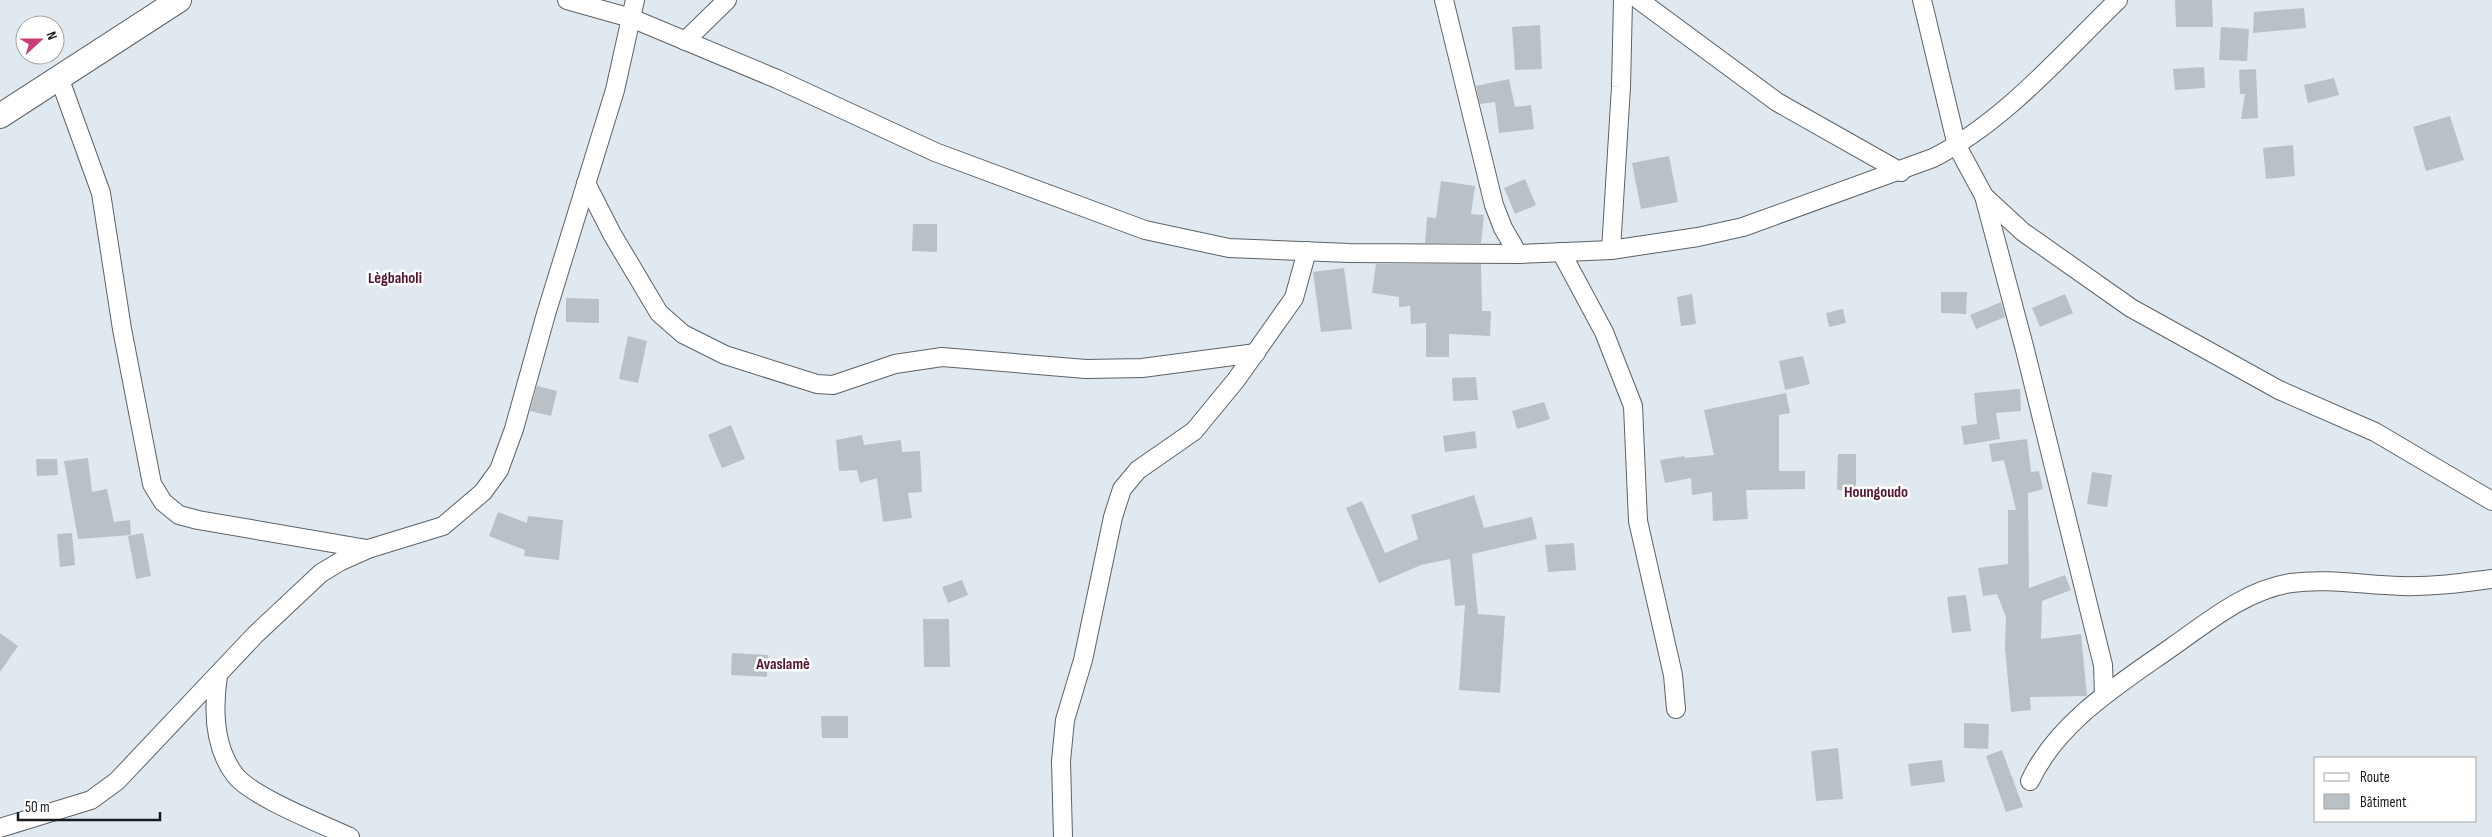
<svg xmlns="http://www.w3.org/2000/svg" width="2492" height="837" font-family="'Sofia Sans Condensed',sans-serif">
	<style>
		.building { fill: #b9c1c7 }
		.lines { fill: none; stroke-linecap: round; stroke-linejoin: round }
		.street-casing { stroke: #5c6368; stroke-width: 20 }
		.secondary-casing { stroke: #5c6368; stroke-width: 26 }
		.street { stroke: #fff; stroke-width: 18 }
		.secondary { stroke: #fff; stroke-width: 24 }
		.labels { text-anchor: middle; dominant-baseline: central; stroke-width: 5; stroke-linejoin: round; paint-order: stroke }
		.quarter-label { font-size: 16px; font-weight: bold; fill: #57152f; stroke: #fff }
	</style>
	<rect width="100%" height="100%" fill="#e0e9ef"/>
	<g class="building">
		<polygon points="2175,0 2212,0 2213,27 2176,27"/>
		<polygon points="2304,8 2306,28 2253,33 2254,12"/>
		<polygon points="1540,25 1542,69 1515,70 1512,27"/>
		<polygon points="2221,27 2249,29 2247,61 2219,60"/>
		<polygon points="2204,67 2205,88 2175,90 2173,69"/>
		<polygon points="2256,69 2258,118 2241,119 2245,94 2240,94 2239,70"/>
		<polygon points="2334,78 2339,95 2308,103 2304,85"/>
		<polygon points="1509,79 1515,107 1531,105 1534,129 1499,133 1495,102 1480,104 1476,86"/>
		<polygon points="2450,116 2464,160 2426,171 2413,127"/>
		<polygon points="2293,145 2295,176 2266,179 2263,148"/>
		<polygon points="1669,156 1678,202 1641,209 1632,163"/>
		<polygon points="1525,179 1536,205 1515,214 1504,188"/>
		<polygon points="1441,181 1475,186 1471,214 1484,215 1481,243 1425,243 1427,217 1436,218"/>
		<polygon points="913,224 937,224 937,252 912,251"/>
		<polygon points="1376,264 1481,264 1482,311 1491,311 1490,336 1449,334 1449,357 1426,357 1426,323 1411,324 1410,306 1399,307 1399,297 1372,293"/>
		<polygon points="1344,268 1352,329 1321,332 1313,272"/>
		<polygon points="1941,292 1967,292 1966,314 1941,313"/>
		<polygon points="1692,294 1696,324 1681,326 1677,297"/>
		<polygon points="2065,294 2073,313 2040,327 2032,308"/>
		<polygon points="566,298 599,299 599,323 566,322"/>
		<polygon points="2001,302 2005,317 1976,329 1970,315"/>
		<polygon points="1843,309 1846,323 1829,327 1826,313"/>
		<polygon points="628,336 647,341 638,383 619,379"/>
		<polygon points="1803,356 1810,384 1785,390 1779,361"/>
		<polygon points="1476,377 1478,400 1453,401 1452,378"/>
		<polygon points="537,386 557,391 551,416 530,411"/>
		<polygon points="2020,389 2021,411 1996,413 2000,439 1964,445 1961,426 1977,424 1974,393"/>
		<polygon points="1786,393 1790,413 1779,415 1779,471 1805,471 1805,489 1746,490 1748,519 1713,521 1712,492 1692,495 1691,478 1665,483 1660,460 1684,456 1685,458 1714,455 1704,410"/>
		<polygon points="1544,402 1550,419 1517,429 1512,411"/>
		<polygon points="731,425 745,459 722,468 708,435"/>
		<polygon points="1475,431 1477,448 1445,452 1443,436"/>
		<polygon points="862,435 864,445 901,440 902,452 920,451 922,492 908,493 912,518 883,522 877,478 860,483 857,470 839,471 836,440"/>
		<polygon points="2027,439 2031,472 2039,471 2043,489 2028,493 2029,588 2065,575 2071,590 2042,601 2041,639 2081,634 2087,696 2030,697 2031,710 2011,712 2005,649 2006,617 1997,594 1983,596 1978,568 2008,564 2008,510 2016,510 2004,460 1992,462 1989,444"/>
		<polygon points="1838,454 1856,454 1856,491 1837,490"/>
		<polygon points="88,458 92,492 107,489 114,522 130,520 131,535 78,539 64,461"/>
		<polygon points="36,459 57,459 58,475 37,476"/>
		<polygon points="2092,472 2112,475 2107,507 2087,504"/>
		<polygon points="1474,495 1484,528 1532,517 1537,539 1472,554 1478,614 1505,616 1500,693 1459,690 1465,605 1455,606 1450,559 1421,565 1379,583 1346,508 1362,501 1385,553 1418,539 1411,515"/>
		<polygon points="498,512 527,523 528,516 563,520 559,560 524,556 525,550 489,536"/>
		<polygon points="72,533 75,565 60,567 57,534"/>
		<polygon points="143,533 151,576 136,579 128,536"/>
		<polygon points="1574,543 1576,570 1548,572 1545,545"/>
		<polygon points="962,580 968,595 948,603 942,587"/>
		<polygon points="1966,595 1971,631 1952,633 1947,597"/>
		<polygon points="923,619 949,619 950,667 924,667"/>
		<polygon points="0,633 18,646 0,672"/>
		<polygon points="732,653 768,655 767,677 731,675"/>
		<polygon points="821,716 848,716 848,738 822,738"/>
		<polygon points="1964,723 1989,724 1988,749 1964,748"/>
		<polygon points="1838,748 1843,799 1816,801 1811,751"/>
		<polygon points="2002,750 2023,807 2006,812 1986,756"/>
		<polygon points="1942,760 1945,782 1911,786 1908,764"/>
	</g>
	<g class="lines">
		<defs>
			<g id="street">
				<path d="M 567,0 L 631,18 L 777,79 L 935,152 L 1145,230 L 1229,248 L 1349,253 L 1518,254 L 1611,250 L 1698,237 L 1743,227 L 1933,158 C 2004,122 2061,55 2118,0"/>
				<polyline points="1444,0 1494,205 1503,228 1518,254"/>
				<polyline points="1639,0 1777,102 1901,172"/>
				<polyline points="1922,0 1957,146 1984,196 2025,350 2103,665 2104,695"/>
				<polyline points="685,41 727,0"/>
				<polyline points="59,77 101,193 122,329 152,484 163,502 179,515 198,520 367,549"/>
				<polyline points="586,183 612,234 659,313 683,334 725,355 817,384 833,385 895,364 942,357 1086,369 1142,368 1256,353"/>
				<polyline points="1984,196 2023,232 2131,308 2279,390 2375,432 2492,501"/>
				<polyline points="1611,250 1621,87 1623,0"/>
				<polyline points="1561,252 1604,332 1633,406 1638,521 1673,675 1676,709"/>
				<path d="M 218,676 C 213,709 213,746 235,775 C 252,797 322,824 350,837"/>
				<path d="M 2030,781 C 2058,721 2121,683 2172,647 C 2209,621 2246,590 2291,583 C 2328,578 2364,585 2401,586 C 2432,587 2462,583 2492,579"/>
				<polyline points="0,828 91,800 117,781 255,635 321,573 341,561 368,549 443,526 483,492 499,470 514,429 546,314 615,90 635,0"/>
				<polyline points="1063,837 1061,761 1065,720 1083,660 1113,517 1122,489 1138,470 1194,431 1236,380 1294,298 1307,251"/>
			</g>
			<polyline id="secondary" points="0,116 179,0"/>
		</defs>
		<use href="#street" class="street-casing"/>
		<use href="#secondary" class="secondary-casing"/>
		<use href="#street" class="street"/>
		<use href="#secondary" class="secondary"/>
	</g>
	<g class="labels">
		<g class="quarter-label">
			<text x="395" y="278">Lègbaholi</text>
			<text x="1876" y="492">Houngoudo</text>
			<text x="783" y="664">Avaslamè</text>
		</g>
	</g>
	<rect x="2314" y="757" width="162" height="65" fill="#ffffff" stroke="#a3a4a5"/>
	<rect x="2324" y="773" width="25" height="8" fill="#ffffff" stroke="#a3a4a5"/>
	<text x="2360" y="782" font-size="15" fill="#181b1d">Route</text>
	<rect x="2324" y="794" width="25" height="15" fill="#b9c1c7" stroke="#a3a4a5"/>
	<text x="2360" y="807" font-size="15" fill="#181b1d">Bâtiment</text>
	<g transform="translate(40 40) rotate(69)"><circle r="24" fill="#ffffff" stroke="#a3a4a5"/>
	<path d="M0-4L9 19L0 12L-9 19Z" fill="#c83d74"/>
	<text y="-8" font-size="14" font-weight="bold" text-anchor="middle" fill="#181b1d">N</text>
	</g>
	<path d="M18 812v8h142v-8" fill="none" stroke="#181b1d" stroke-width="2.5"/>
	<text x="25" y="812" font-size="15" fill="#181b1d" stroke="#ffffff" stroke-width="4" paint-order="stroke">50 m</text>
</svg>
